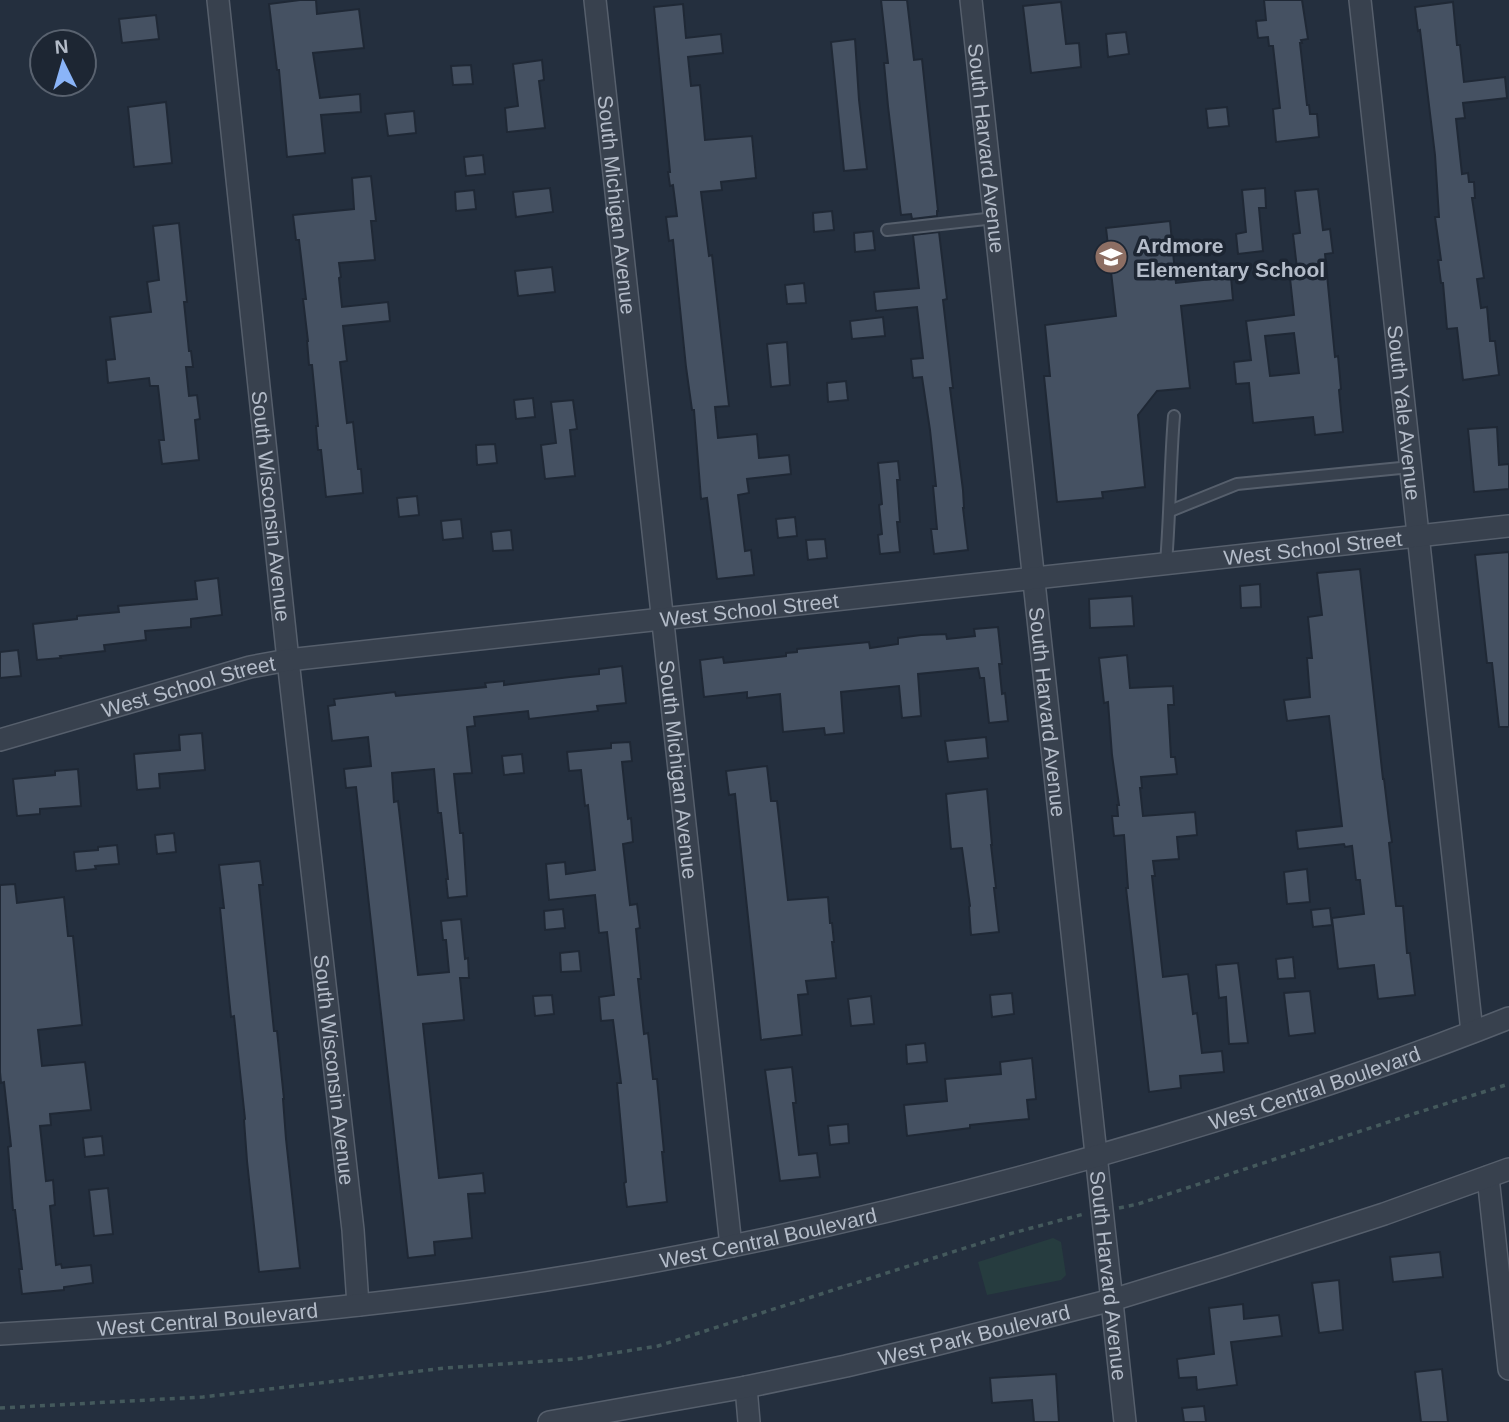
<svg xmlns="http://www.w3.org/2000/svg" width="1509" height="1422" font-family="Arial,sans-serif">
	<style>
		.green { fill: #263c3f }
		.building { fill: #455162; stroke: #1f2835; stroke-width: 2; fill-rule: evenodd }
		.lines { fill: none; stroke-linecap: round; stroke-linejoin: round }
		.service-casing { stroke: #565f6c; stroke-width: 14 }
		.minor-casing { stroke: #565f6c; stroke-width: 24 }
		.path { stroke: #44595c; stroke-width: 3.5; stroke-dasharray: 5 5; stroke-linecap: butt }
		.service { stroke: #38414e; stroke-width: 10 }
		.minor { stroke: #38414e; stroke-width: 21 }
		.labels { text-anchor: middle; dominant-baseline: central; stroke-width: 7; stroke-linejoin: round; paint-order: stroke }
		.street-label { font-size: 21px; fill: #b4bcc9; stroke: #1d2633 }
		.poi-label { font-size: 21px; font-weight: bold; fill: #b4bcc9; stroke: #1d2633; text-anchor: start }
	</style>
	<rect width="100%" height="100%" fill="#242f3e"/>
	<polygon class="green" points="1053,1238 1061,1242 1066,1275 1061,1280 987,1295 978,1262"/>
	<g class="building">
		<polygon points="300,0 316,0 317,14 359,9 364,48 313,53 320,98 360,94 361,112 321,115 325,153 287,157 279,70 277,70 269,4"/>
		<polygon points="881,0 907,0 914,60 922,59 938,211 937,211 937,216 912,219 911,214 901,215 888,106 884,63 888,63"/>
		<polygon points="1264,0 1302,0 1308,39 1301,40 1302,43 1300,43 1307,105 1309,105 1310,114 1317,114 1319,137 1276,142 1273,109 1280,108 1273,46 1269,46 1268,37 1258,38 1256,21 1266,20"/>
		<polygon points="1061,2 1066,44 1079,43 1081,67 1031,73 1023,6"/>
		<polygon points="1453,2 1457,45 1460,45 1464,82 1505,77 1507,98 1463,103 1465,118 1456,119 1462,174 1468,173 1469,182 1474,182 1475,198 1472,198 1484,278 1477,279 1481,308 1487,307 1490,341 1495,341 1499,375 1463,380 1457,328 1447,329 1443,283 1441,283 1438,260 1441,260 1435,217 1439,217 1435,155 1420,30 1418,31 1415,7"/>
		<polygon points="683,4 686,38 721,34 723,53 688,57 691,86 700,85 705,140 752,136 756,178 721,182 722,190 701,192 709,256 712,255 729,406 715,407 718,438 757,434 759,458 789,455 791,474 747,479 749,493 738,495 745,551 751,550 754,575 717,579 707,498 701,499 694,410 692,410 686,367 673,240 669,241 666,217 677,216 673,185 670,186 668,172 670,172 654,7"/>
		<polygon points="156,15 159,39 122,43 119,19"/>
		<polygon points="1126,32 1129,54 1108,57 1106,34"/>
		<polygon points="855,39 859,100 867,169 844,171 831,42"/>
		<polygon points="542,60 544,80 539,81 545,128 507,132 505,108 518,106 513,64"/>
		<polygon points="471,65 473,84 453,85 451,66"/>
		<polygon points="166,102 172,163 134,167 128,107"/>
		<polygon points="1227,107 1229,126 1208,128 1206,109"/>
		<polygon points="414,111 416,133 388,136 385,114"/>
		<polygon points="483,155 485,174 466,176 464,157"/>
		<polygon points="371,176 376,221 371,221 375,260 339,263 341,277 339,278 342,307 388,302 390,321 343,326 347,361 340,362 347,423 353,422 358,469 361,469 363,493 326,497 321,450 318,450 316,426 318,426 312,365 309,365 307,341 308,341 303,299 306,299 299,240 296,240 293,215 354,209 352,178"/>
		<polygon points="550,188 553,212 516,217 513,192"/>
		<polygon points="1265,188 1266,208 1259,208 1263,251 1238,254 1236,234 1246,232 1242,190"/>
		<path d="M 1318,189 L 1323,230 L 1330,229 L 1333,253 L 1325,254 L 1335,357 L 1338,356 L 1341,389 L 1339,390 L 1343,432 L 1315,435 L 1313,417 L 1253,423 L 1249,383 L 1236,384 L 1234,362 L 1251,360 L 1246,321 L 1294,315 L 1290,278 L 1298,277 L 1293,234 L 1300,233 L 1295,191 ZM 1294,333 L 1299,373 L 1270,376 L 1265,336 Z"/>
		<polygon points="474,190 476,209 456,211 455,192"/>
		<polygon points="832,211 834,230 814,232 813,213"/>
		<polygon points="1170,221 1176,283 1231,277 1233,300 1181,306 1190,388 1157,391 1138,415 1145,487 1102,492 1103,498 1057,502 1044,376 1050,376 1045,325 1116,316 1106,228"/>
		<polygon points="179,223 187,302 184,302 189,351 191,351 193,367 186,367 189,396 197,395 200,419 195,420 199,460 162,464 159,440 164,440 158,386 150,386 149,378 108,383 106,360 115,359 110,317 151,312 147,282 159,280 153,226"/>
		<polygon points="873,231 875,250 855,252 854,233"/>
		<polygon points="939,232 947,299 943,300 953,388 950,388 963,490 964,508 963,508 968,550 934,554 931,529 937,529 933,486 936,486 930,430 922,377 913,378 911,359 923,358 917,307 876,311 874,292 919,288 913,235"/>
		<polygon points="552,267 555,292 518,296 515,271"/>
		<polygon points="804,283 806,303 787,304 785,285"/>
		<polygon points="883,317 885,336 852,339 850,321"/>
		<polygon points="787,342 790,385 771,387 767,344"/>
		<polygon points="846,381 848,400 828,402 827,383"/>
		<polygon points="533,398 535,417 516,419 514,400"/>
		<polygon points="573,400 577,429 570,430 575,476 545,479 541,445 556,443 551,402"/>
		<polygon points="1497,427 1499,465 1509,464 1509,489 1474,492 1468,429"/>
		<polygon points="495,444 497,463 477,465 476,445"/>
		<polygon points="898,461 900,480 897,480 900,522 897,522 900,552 880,554 878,535 882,534 879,505 882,504 878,463"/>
		<polygon points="417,496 419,515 399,517 397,498"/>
		<polygon points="795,517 797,536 778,538 776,519"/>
		<polygon points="461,519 463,538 443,540 441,521"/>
		<polygon points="511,530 513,550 493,551 491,532"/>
		<polygon points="825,539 827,558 808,560 806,540"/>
		<polygon points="1509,552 1509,727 1499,727 1492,663 1487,663 1475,555"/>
		<polygon points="1360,569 1383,779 1384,779 1389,821 1392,842 1389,843 1396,906 1403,906 1407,953 1410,953 1415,995 1378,999 1374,965 1338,969 1332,918 1364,914 1360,880 1356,880 1352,846 1345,847 1344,844 1298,849 1296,831 1342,826 1329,716 1287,721 1284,700 1310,697 1307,658 1312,658 1308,617 1322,615 1317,573"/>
		<polygon points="218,578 222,615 191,619 191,627 145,631 146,640 104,645 105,651 60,656 61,658 37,660 33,624 77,619 77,616 119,612 118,606 197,599 195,581"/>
		<polygon points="1260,584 1261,607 1241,608 1240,586"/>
		<polygon points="1132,596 1134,626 1090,628 1089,599"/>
		<polygon points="998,627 1002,664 999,664 1002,694 1005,693 1008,721 989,723 984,678 980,678 978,668 918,674 921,716 902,718 899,686 841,692 844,733 825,735 824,728 783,732 780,694 747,698 747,692 704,697 700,660 723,657 724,663 786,656 786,653 797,652 797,649 869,642 870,648 898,644 898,638 921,635 946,634 947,639 975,636 974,629"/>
		<polygon points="18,650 21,676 0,678 0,652"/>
		<polygon points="1127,655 1130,688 1173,686 1174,705 1168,705 1171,757 1175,757 1177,774 1141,777 1142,788 1140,788 1143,816 1195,812 1197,835 1177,837 1179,859 1153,861 1155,876 1152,876 1163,977 1188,974 1193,1014 1197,1013 1202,1053 1222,1051 1224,1072 1180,1076 1181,1088 1149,1092 1126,888 1128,888 1124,835 1114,836 1112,816 1118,816 1117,805 1119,805 1112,755 1108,702 1104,703 1099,658"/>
		<polygon points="622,666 626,703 597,706 598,711 529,719 528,711 474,717 475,726 467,727 472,773 454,774 460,833 463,833 467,896 448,898 446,879 448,879 441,813 438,813 434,769 392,773 394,802 398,801 418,975 449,972 446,940 443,940 441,921 461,919 465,959 468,958 469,978 460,978 464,1020 423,1024 439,1178 483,1173 485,1193 468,1194 472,1238 434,1242 435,1255 408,1258 356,787 346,788 344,769 371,766 368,737 332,741 328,706 335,705 334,699 395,692 396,696 486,687 485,683 504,681 504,685 570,677 599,674 599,669"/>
		<polygon points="202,733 205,770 159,774 160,788 137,790 134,754 180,750 179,735"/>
		<polygon points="986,737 988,758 948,762 945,741"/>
		<polygon points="630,742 632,761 622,762 628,819 631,818 633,842 623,844 630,905 637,904 640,928 636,929 641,979 638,979 644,1034 648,1033 653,1079 657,1079 664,1152 662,1152 667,1202 627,1207 624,1183 626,1182 617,1083 621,1083 613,1020 601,1021 599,997 614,995 607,932 599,933 595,895 549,900 546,864 565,862 566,874 595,870 588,805 585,806 581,770 569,771 567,752 611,748 611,743"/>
		<polygon points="522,754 524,773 504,775 502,756"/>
		<polygon points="767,766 771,801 777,801 788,900 828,897 830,923 832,923 834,942 832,942 836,978 806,981 808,994 798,995 802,1035 761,1040 735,794 729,795 726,771"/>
		<polygon points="78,769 81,806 40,809 40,814 17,816 13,779 55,775 55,771"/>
		<polygon points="987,789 992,845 991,845 996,888 994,888 999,932 971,935 969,907 970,906 962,848 951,849 946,794"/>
		<polygon points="174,833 176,852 157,854 155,835"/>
		<polygon points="117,845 119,864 95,866 96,869 76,871 74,852 98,850 98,847"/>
		<polygon points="260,861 263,885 259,885 274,1031 277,1031 284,1099 283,1099 286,1139 300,1268 259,1272 247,1161 244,1120 245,1119 234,1016 231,1017 220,908 224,908 219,865"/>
		<polygon points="1307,869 1310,902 1287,904 1284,872"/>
		<polygon points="15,884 17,903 64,897 68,936 73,936 82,1025 38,1030 42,1066 85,1062 91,1110 50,1114 51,1125 40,1126 46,1181 53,1180 55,1205 50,1206 56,1265 61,1264 62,1268 91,1265 93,1283 64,1287 64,1290 22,1294 19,1269 22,1269 15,1210 13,1210 8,1147 11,1146 4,1082 1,1083 0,1072 0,885"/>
		<polygon points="1330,908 1332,925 1313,927 1311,910"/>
		<polygon points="563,909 565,928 545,930 544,911"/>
		<polygon points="579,951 581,971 561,972 560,953"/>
		<polygon points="1293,957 1295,978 1278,979 1276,959"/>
		<polygon points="1238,963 1248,1043 1229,1044 1226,997 1219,998 1216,965"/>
		<polygon points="1310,991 1315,1033 1289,1036 1284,993"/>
		<polygon points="1012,993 1014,1014 992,1017 990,995"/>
		<polygon points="552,995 554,1014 535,1016 533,996"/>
		<polygon points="871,996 874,1024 851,1026 848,999"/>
		<polygon points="925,1043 927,1062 907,1064 906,1045"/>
		<polygon points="1032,1058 1036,1099 1027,1100 1029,1119 970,1125 970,1128 907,1136 904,1105 947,1101 945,1079 1001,1074 1000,1062"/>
		<polygon points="792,1067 796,1103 793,1103 799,1155 817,1153 820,1177 780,1181 765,1070"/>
		<polygon points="848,1124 849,1143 830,1145 828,1126"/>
		<polygon points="102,1136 104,1155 85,1157 83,1138"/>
		<polygon points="108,1188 113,1234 94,1236 89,1190"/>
		<polygon points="1440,1252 1443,1277 1393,1282 1390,1257"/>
		<polygon points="1339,1280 1343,1330 1319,1333 1312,1283"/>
		<polygon points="1243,1304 1244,1319 1279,1315 1282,1336 1231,1342 1237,1385 1197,1390 1196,1377 1179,1378 1177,1359 1214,1354 1209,1308"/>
		<polygon points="1442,1369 1448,1422 1421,1422 1415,1372"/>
		<polygon points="1056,1374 1059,1422 1034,1422 1032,1400 992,1403 990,1378"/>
		<polygon points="1204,1406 1206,1422 1184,1422 1182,1408"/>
	</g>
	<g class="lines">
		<defs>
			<g id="service">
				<polyline points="887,230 995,218"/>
				<polyline points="1170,511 1237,484 1411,467"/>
				<path d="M 1166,563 C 1170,514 1170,465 1174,416"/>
			</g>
			<g id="minor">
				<path id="s1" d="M 218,0 L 288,660 L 353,1230 L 358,1305"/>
				<path id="s2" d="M 595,0 L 731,1246"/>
				<path id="s3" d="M 971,0 L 1125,1422"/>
				<path id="s4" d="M 1360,0 L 1472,1032"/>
				<path id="s5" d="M 0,740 L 250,667 L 288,660 L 1509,526"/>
				<polyline points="1488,1177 1509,1369"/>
				<path id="s6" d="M 0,1334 C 155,1325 311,1313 465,1292 C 658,1266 848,1224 1036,1173 C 1196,1129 1355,1079 1509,1018"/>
				<polyline points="746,1387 749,1422"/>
				<path id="s7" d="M 549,1422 L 746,1387 L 846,1366 L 930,1346 L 1112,1300 L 1223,1266 L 1384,1214 L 1509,1169"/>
			</g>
		</defs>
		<use href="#service" class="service-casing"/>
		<use href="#minor" class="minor-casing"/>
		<g class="path">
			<polyline points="1119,1208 1138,1204 1416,1113 1509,1084"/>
			<polyline points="0,1408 203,1397 445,1368 576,1359 658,1346 1009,1234 1084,1214"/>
		</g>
		<use href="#service" class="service"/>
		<use href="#minor" class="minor"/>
	</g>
	<defs>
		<symbol id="school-disc" viewBox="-11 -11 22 22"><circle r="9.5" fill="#8d6e63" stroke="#1d2633"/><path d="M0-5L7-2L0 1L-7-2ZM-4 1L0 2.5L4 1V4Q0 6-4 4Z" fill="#fff"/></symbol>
	</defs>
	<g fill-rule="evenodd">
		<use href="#school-disc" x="1092" y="238" width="38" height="38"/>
	</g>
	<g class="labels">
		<g class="street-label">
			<text stroke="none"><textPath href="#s3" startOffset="149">South Harvard Avenue</textPath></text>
			<text stroke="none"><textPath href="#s2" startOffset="206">South Michigan Avenue</textPath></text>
			<text stroke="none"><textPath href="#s4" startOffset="415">South Yale Avenue</textPath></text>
			<text stroke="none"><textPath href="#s1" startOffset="509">South Wisconsin Avenue</textPath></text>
			<text stroke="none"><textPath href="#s5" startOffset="1330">West School Street</textPath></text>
			<text stroke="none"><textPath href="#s5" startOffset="763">West School Street</textPath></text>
			<text stroke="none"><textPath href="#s5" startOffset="196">West School Street</textPath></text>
			<text stroke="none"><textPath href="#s3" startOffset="716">South Harvard Avenue</textPath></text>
			<text stroke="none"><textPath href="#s2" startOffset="774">South Michigan Avenue</textPath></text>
			<text stroke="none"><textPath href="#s1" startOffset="1076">South Wisconsin Avenue</textPath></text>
			<text stroke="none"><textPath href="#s6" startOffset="1342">West Central Boulevard</textPath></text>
			<text stroke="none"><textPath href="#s6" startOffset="775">West Central Boulevard</textPath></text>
			<text stroke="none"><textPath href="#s3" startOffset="1283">South Harvard Avenue</textPath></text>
			<text stroke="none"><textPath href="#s6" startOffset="208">West Central Boulevard</textPath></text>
			<text stroke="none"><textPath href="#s7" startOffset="434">West Park Boulevard</textPath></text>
		</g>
		<g class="poi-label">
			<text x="1136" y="245">Ardmore<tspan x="1136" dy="24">Elementary School</tspan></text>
		</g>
	</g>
	<g transform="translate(63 63) rotate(355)"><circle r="33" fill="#1d2633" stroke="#59626f" stroke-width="2"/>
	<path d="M0-5L12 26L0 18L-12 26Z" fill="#8ab4f8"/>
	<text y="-10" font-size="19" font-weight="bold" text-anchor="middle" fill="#b4bcc9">N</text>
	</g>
</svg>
